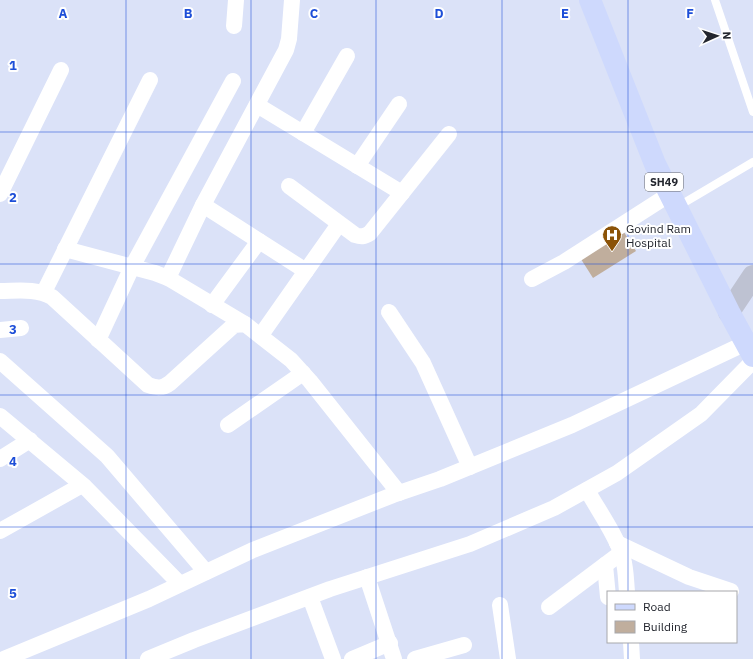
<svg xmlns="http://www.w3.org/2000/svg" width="753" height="659" font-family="'IBM Plex Sans',sans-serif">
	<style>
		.building { fill: #c0ae9d }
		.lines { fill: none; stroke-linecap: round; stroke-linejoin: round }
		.lane { stroke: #fff; stroke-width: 8 }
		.street { stroke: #fff; stroke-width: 16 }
		.secondary { stroke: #bec2d2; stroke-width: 22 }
		.primary { stroke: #ced9fd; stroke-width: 22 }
		.grid { fill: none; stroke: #1d4ed8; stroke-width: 1; stroke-opacity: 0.55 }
		.labels { text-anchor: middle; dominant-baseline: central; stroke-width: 4; stroke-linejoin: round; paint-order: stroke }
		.shield { fill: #fff; stroke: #65676d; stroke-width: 1 }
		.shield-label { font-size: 11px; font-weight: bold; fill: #23262e }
		.poi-label { font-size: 12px; fill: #23262e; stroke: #fff; text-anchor: start }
		.grid-label { font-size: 13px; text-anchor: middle; font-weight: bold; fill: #1d4ed8; stroke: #fff; stroke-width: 4; stroke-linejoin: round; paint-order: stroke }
	</style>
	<rect width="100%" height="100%" fill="#dbe2f8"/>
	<polygon class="building" points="622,229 636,251 593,278 579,256"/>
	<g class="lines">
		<g class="lane">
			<polyline points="715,0 753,112"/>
			<polyline points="677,207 753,162"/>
		</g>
		<g class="street">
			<polyline points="234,26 236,0"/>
			<polyline points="257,105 402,193"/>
			<polyline points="303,133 347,56"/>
			<polyline points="357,166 399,104"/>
			<path d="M 289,186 L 355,235 C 361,237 364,237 370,233 L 449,134"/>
			<polyline points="0,194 61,70"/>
			<polyline points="203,205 306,271"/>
			<polyline points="65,249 155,273 168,278 245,324"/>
			<polyline points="168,278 203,205 286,50 289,39 292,0"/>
			<polyline points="532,279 564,262 670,194"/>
			<path d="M 0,291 C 17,291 36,288 52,297 L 148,385 C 157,388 162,389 170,383 L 234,325 L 245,324 L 291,360 L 310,381 L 399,493"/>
			<polyline points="44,292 150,80"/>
			<polyline points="212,305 259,241"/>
			<polyline points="389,312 423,363 470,467"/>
			<polyline points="0,330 21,328"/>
			<polyline points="261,335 339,224"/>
			<polyline points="98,340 132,267 233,81"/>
			<polyline points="0,361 107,456 206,572"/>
			<polyline points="0,416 85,487 180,584"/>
			<polyline points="228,425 303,373"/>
			<polyline points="0,459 30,440"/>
			<path d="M 587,490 C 598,510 617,536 623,558 C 626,569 626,581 627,592"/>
			<polyline points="0,531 82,485"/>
			<polyline points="617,543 689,577 731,591"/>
			<polyline points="605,565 608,597"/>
			<polyline points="367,577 394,659"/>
			<polyline points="310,597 333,659"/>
			<polyline points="500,605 508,659"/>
			<polyline points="549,607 621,553"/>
			<polyline points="631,642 632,659"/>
			<polyline points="4,659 149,599 253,550 393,495 440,479 572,425 746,343"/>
			<polyline points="148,659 194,640 330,589 470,544 554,508 617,473 701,414 753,361"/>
			<polyline points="352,659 390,643"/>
			<polyline points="415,659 464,645"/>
		</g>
		<polyline class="secondary" points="729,312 753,276"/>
		<polyline class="primary" points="590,0 655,164 729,312 753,356"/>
	</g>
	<path class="grid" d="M 126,0 L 126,659M 251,0 L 251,659M 376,0 L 376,659M 502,0 L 502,659M 628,0 L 628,592M 0,132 L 753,132M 0,264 L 753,264M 0,395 L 753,395M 0,527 L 753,527M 628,642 L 628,659"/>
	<defs>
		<symbol id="hospital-pin" viewBox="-11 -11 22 30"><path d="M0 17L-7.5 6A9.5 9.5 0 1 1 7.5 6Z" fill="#8b5308" stroke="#fff"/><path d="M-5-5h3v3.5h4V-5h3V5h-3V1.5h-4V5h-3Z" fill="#fff"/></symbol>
	</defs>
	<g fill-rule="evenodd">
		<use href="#hospital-pin" x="601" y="224" width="22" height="30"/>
	</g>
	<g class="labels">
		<rect class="shield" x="645" y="173" width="38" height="18" rx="3"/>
		<g class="shield-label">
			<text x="664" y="182">SH49</text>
		</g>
		<g class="poi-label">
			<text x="626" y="228">Govind Ram<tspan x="626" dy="14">Hospital</tspan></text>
		</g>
	</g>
	<g class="grid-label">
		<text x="63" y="18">A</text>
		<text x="188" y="18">B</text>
		<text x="314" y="18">C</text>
		<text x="439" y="18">D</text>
		<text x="565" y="18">E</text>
		<text x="690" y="18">F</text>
		<text x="13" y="70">1</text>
		<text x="13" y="202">2</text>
		<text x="13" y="334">3</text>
		<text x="13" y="466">4</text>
		<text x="13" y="598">5</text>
	</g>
	<rect x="607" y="591" width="130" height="52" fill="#ffffff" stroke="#a7a8ab"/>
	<rect x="615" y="604" width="20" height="6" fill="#ced9fd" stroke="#a7a8ab"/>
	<text x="643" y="611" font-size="12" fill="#23262e">Road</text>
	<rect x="615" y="621" width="20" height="12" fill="#c0ae9d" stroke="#a7a8ab"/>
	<text x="643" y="631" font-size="12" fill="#23262e">Building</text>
	<g transform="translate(717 36) rotate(87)" stroke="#ffffff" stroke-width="3" paint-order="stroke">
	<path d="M0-3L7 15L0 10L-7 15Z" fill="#23262e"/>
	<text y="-6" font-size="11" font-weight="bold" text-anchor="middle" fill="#23262e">N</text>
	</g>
</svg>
